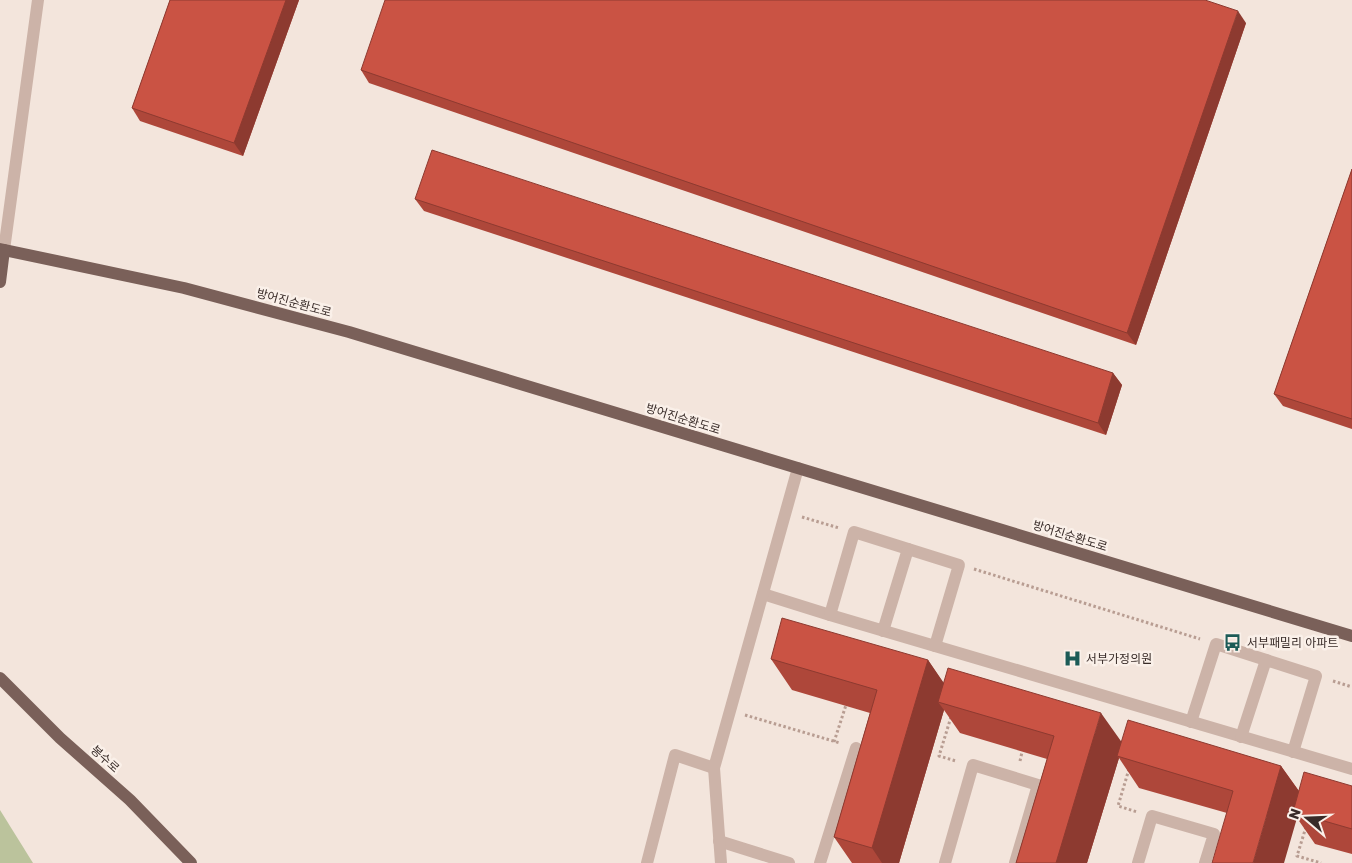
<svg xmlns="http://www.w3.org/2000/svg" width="1352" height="863" font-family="Rubik,'Noto Sans KR',sans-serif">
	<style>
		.green { fill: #bbc39c }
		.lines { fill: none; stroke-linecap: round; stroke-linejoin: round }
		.path { stroke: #b89d92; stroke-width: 3; stroke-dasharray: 2.5 2.5; stroke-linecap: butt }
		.minor { stroke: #ccb3a8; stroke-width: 12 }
		.major { stroke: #7a6059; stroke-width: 12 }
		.wall { fill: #ae473a }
		.shaded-wall { fill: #8d3a30 }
		.building { fill: #ca5344; stroke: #8d3a30 }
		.labels { text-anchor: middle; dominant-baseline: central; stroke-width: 5; stroke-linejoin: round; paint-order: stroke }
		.street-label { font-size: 12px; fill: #382b28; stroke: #faf0e9 }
		.poi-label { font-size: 12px; fill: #382b28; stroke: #faf0e9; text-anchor: start }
	</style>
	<rect width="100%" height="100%" fill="#f3e5dc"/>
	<polygon class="green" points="0,810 33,863 0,863"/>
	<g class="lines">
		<g class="path">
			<polyline points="802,517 839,528"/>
			<polyline points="974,569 1200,639"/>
			<polyline points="1333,681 1352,687"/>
			<polyline points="745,715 840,743"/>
			<polyline points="951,717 939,756 956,761"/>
			<polyline points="834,742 846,705"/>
			<polyline points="1020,761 1022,752"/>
			<polyline points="1129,769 1118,806 1137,812"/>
			<polyline points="1306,827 1297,856 1321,863"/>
		</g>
		<g class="minor">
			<polyline points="4,250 38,0"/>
			<polyline points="763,594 830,615 1352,769"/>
			<polyline points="830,615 854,532 959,565 935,646"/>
			<polyline points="883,631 908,549"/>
			<polyline points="1191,722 1216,644 1316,676 1293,752"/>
			<polyline points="1241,737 1266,660"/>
			<polyline points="719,841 789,863"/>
			<polyline points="647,863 675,755 714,768"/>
			<polyline points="721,863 714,768 798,468"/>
			<polyline points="820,863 856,748"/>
			<polyline points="945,863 973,765 1038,785 1015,863"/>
			<polyline points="1138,863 1152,816 1214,834 1205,863"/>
		</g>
		<g class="major">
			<polyline points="0,249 184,288 349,332 1352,636"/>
			<polyline points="0,282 4,250"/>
			<polyline points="0,678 60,738 130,800 191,863"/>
		</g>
	</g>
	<g class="wall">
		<polygon points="170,0 299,0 243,156 140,121 132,108"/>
		<polygon points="1246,23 1136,345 369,83 361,70"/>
		<polygon points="1352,169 1352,429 1283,406 1274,394"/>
		<polygon points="415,199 1113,373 1122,385 1106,435 424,211"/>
		<polygon points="771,659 928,660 944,684 1121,743 1281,766 1299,791 1352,786 1352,854 1315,844 1297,818 1227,813 1139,788 1119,758 1087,863 1016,863 1047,759 960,733 944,710 899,863 852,863 834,837 870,713 792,690"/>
	</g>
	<g class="shaded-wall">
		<polygon points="286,0 299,0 243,156 234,143"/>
		<polygon points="1238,11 1246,23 1136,345 1127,333"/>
		<polygon points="1113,373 1122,385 1106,435 1098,423"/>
		<polygon points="928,660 950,692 938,702 944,710 899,863 882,863 872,848"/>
		<polygon points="1101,713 1123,744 1117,756 1119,758 1087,863 1056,863"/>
		<polygon points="1281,766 1303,797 1293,812 1297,818 1284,863 1253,863"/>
	</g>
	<g class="building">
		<polygon points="170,0 286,0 234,143 132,108"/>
		<polygon points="385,0 1205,0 1238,11 1127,333 361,70"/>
		<polygon points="432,150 1113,373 1098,423 415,199"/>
		<polygon points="1352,169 1352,419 1274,394"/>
		<polygon points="782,618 928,660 872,848 834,837 877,690 771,659"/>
		<polygon points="948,668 1101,713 1056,863 1016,863 1054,736 938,702"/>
		<polygon points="1128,720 1281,766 1253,863 1212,863 1233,791 1117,756"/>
		<polygon points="1304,772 1352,786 1352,829 1293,812"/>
	</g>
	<defs>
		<symbol id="bus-bare" viewBox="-9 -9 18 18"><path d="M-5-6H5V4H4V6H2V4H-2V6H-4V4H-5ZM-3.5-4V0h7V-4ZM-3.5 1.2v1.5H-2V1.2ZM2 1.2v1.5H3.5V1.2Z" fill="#1c5b57" stroke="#faf0e9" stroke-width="2.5" paint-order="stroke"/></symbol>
		<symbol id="hospital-bare" viewBox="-9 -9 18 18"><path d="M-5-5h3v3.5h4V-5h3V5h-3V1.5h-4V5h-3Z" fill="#1c5b57" stroke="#faf0e9" stroke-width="2.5" paint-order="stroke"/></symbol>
	</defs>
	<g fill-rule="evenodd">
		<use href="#bus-bare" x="1220" y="630" width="25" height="25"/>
		<use href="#hospital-bare" x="1060" y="646" width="25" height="25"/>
	</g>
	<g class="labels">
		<g class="street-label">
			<text transform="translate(294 303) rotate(15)">방어진순환도로</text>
			<text transform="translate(683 419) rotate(17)">방어진순환도로</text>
			<text transform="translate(1070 536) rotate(17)">방어진순환도로</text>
			<text transform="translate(105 759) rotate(42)">봉수로</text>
		</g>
		<g class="poi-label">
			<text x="1247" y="643">서부패밀리 아파트</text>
			<text x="1086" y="659">서부가정의원</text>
		</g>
	</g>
	<g transform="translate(1307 818) rotate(289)" stroke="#faf0e9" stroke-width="4" paint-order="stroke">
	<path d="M0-4L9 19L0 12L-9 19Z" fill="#382b28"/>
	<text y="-8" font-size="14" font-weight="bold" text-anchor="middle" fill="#382b28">N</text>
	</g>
</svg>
